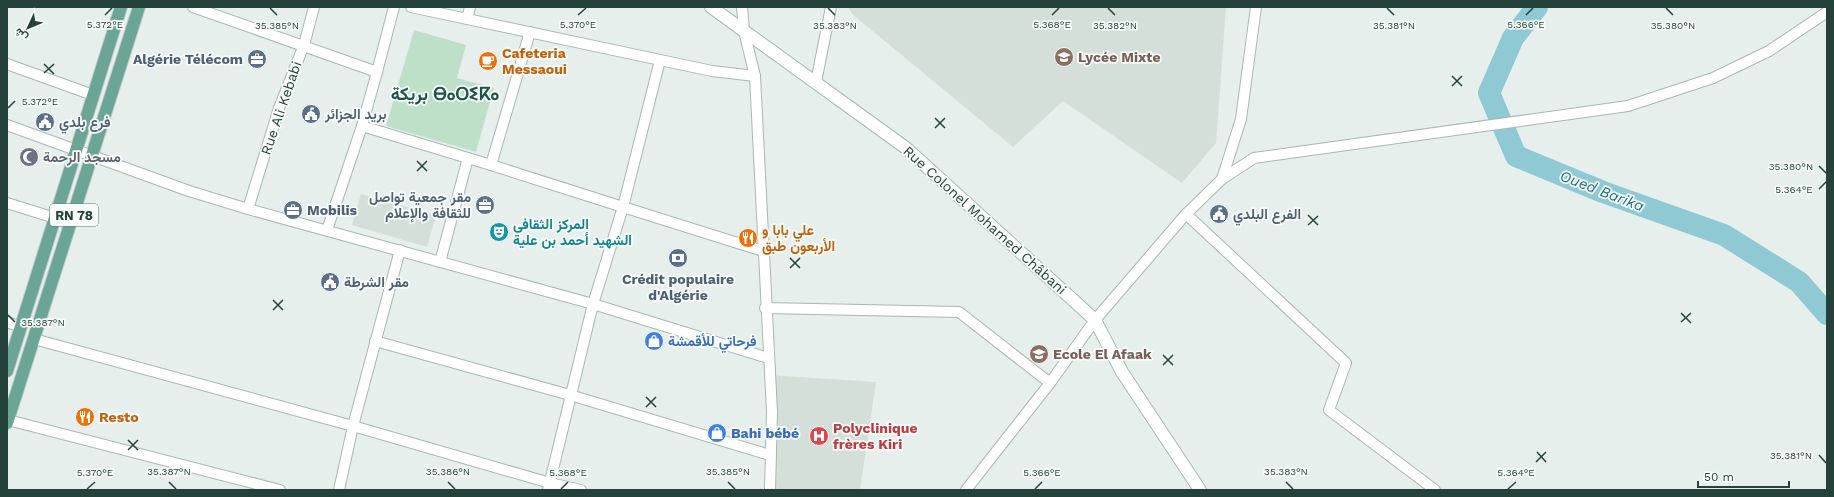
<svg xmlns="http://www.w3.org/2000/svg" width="1834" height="497" font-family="'Work Sans',Vazirmatn,'Noto Sans Tifinagh',sans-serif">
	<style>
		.built { fill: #d4dfda }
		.green { fill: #bfe0c8 }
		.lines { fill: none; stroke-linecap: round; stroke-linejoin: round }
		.river { stroke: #8ec9d4; stroke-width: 22 }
		.minor-casing { stroke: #a8b8b2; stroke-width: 12 }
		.secondary-casing { stroke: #a4bbb3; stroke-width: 14 }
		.primary-casing { stroke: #c2cac8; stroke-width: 14 }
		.minor { stroke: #fff; stroke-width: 10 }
		.secondary { stroke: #fff; stroke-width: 12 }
		.primary { stroke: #6aa596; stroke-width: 12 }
		.ticks { fill: none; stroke: #24423a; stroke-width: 1.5 }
		.labels { text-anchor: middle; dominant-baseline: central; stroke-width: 3.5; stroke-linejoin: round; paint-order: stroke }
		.shield { fill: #f7fbf9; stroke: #637a73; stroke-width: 1 }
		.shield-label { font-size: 13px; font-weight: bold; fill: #24423a }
		.food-label { font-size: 14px; font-weight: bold; fill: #c56008; stroke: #f7fbf9; text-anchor: start }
		.education-label { font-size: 14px; font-weight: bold; fill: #785e54; stroke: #f7fbf9; text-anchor: start }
		.service-label { font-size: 14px; font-weight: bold; fill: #4e5e75; stroke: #f7fbf9; text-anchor: start }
		.street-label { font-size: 14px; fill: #24423a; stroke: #f7fbf9 }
		.worship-label { font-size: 14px; font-weight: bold; fill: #5b616d; stroke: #f7fbf9; text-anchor: start }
		.culture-label { font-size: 14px; font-weight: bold; fill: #0d838f; stroke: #f7fbf9; text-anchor: start }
		.shop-label { font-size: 14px; font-weight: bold; fill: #366cbe; stroke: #f7fbf9; text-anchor: start }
		.health-label { font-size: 14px; font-weight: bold; fill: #be3a42; stroke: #f7fbf9; text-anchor: start }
		.water-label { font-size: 15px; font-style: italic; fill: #1c6f80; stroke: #f7fbf9 }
		.district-label { font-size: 18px; font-weight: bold; fill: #1f5548; stroke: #f7fbf9 }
		.ticks-label { font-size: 10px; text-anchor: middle; fill: #24423a; stroke: #f7fbf9; stroke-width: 3.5; stroke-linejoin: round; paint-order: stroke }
	</style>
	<rect width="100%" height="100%" fill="#e6efeb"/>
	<g class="built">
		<polygon points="848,7 1226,7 1216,143 1182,183 1063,101 1013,147 852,14"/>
		<polygon points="361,194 436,215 427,247 352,225"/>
		<polygon points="768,375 876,382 860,490 773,489"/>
	</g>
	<polygon class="green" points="414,30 466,45 457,78 494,88 476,152 386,126"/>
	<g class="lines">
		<polyline class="river" points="1537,7 1513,38 1489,93 1516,156 1603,192 1724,235 1799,282 1827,314"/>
		<defs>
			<g id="minor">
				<polyline points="193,7 377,72 394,7"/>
				<polyline points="411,7 712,71 755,76"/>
				<polyline points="742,7 744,31 755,76 772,412 770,490"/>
				<polyline points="467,19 470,7"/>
				<polyline points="660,60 623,207 763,251"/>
				<polyline points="7,64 93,95"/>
				<polyline points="816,82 831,7"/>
				<polyline points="7,125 189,191 248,209 593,304 768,358"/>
				<polyline points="362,126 491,165 623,207 593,304 548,490"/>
				<polyline points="491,165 530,32"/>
				<polyline points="1222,179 1241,119 1256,7"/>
				<polyline points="7,203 55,218"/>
				<polyline points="248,209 279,108 304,45 314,7"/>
				<polyline points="1186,214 1346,363 1329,410 1435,490"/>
				<polyline points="327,230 362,126 377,72"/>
				<polyline points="440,262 468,158"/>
				<polyline points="765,308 959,312 1050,383"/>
				<polyline points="7,322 21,327"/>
				<polyline points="34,339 353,426 550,483 581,490"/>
				<polyline points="375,341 570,395 770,455"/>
				<polyline points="8,420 280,490"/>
				<polyline points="339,490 353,426 400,250"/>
				<polyline points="966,490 1050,383 1095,320 1186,214 1222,179 1254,158 1628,106 1713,78 1769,51 1827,12"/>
			</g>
			<polyline id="secondary" points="711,7 906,148 1095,320 1122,372 1200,490"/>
			<g id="primary">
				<polyline points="7,371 121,7"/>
				<polyline points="7,423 139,7"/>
			</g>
		</defs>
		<use href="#minor" class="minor-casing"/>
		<use href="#secondary" class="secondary-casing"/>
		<use href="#primary" class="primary-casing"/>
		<use href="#minor" class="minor"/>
		<use href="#secondary" class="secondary"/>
		<use href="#primary" class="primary"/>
	</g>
	<path class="ticks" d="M 270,8 L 277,15M 828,8 L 835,15M 1108,8 L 1115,15M 1387,8 L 1394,15M 1666,8 L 1673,15M 105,15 L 112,8M 578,15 L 586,8M 1052,15 L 1059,8M 1526,15 L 1533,8M 44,64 L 54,74M 44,73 L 54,64M 1452,76 L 1462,86M 1452,86 L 1462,76M 8,108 L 15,101M 935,118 L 945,128M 935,128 L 945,118M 417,161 L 427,171M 1819,166 L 1826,173M 417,171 L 427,161M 1819,189 L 1826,182M 1308,215 L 1318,225M 1308,225 L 1318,216M 790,258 L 800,268M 790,268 L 800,258M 273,300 L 283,310M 273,310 L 283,300M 1681,313 L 1691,323M 8,315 L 15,322M 1681,322 L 1691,313M 1163,355 L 1173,365M 1163,365 L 1173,355M 646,397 L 656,407M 646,407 L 656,397M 128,440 L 138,450M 128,450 L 138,440M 1537,452 L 1546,462M 1819,455 L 1826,463M 1536,462 L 1546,452M 169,482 L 176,489M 448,482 L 455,489M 728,482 L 735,489M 1286,482 L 1293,489M 87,489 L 95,482M 561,489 L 568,482M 1035,489 L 1042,482M 1508,489 L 1516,482"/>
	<defs>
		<symbol id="school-disc" viewBox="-11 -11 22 22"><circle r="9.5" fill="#8d6e63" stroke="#f7fbf9"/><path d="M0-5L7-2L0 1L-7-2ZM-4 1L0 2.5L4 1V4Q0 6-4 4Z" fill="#fff"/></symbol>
		<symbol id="office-disc" viewBox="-11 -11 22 22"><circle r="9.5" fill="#5c6f8a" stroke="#f7fbf9"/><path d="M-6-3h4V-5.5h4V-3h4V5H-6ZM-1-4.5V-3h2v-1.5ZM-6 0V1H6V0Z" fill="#fff"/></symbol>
		<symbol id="cafe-disc" viewBox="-11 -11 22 22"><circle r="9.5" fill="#e8710a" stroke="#f7fbf9"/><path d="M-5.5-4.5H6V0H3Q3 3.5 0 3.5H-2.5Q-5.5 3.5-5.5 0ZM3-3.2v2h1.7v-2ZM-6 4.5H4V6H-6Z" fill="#fff"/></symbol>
		<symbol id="civic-disc" viewBox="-11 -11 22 22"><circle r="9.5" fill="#5c6f8a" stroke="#f7fbf9"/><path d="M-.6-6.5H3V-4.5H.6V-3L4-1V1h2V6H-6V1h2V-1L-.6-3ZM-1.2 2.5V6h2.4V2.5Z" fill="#fff"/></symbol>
		<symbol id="mosque-disc" viewBox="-11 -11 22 22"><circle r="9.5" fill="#6b7280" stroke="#f7fbf9"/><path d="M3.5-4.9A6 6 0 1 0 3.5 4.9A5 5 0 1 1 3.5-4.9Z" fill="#fff"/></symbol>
		<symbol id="theatre-disc" viewBox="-11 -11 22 22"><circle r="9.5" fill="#0f9aa8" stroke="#f7fbf9"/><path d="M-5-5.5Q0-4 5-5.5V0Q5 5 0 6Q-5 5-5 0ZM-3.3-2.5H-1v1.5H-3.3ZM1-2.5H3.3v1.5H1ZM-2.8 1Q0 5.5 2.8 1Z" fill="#fff"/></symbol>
		<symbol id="restaurant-disc" viewBox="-11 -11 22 22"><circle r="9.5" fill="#e8710a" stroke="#f7fbf9"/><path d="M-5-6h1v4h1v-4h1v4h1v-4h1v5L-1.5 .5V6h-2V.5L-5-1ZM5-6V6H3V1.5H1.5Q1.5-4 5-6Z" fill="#fff"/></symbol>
		<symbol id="bank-disc" viewBox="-11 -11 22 22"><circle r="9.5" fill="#5c6f8a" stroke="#f7fbf9"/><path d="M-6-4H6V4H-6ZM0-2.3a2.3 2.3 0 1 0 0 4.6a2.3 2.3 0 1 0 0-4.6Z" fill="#fff"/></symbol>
		<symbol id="shop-disc" viewBox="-11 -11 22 22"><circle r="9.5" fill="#3f7fe0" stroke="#f7fbf9"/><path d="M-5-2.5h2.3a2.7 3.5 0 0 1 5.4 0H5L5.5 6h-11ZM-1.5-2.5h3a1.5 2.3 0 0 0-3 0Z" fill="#fff"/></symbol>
		<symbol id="hospital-disc" viewBox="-11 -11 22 22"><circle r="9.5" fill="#e0444e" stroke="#f7fbf9"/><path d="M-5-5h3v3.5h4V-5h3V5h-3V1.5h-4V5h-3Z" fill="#fff"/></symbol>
	</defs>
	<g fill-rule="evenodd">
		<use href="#school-disc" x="1053" y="46" width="22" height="22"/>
		<use href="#office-disc" x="246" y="48" width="22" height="22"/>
		<use href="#cafe-disc" x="477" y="50" width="22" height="22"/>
		<use href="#civic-disc" x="300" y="103" width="22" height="22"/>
		<use href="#civic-disc" x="34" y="111" width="22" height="22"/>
		<use href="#mosque-disc" x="18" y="146" width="22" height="22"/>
		<use href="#office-disc" x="474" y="194" width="22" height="22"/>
		<use href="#office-disc" x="282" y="199" width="22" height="22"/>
		<use href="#civic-disc" x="1208" y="203" width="22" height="22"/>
		<use href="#theatre-disc" x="488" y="221" width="22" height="22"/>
		<use href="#restaurant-disc" x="737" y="227" width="22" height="22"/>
		<use href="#bank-disc" x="667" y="247" width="22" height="22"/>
		<use href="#civic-disc" x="319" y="271" width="22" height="22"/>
		<use href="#shop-disc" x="643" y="330" width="22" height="22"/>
		<use href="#school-disc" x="1028" y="343" width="22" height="22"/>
		<use href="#restaurant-disc" x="74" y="406" width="22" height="22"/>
		<use href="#shop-disc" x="706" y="422" width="22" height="22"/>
		<use href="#hospital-disc" x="808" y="425" width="22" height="22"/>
	</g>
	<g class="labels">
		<rect class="shield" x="50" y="204" width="48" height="22" rx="3"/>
		<g class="shield-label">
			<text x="74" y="215">RN 78</text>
		</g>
		<g class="food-label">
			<text x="502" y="53">Cafeteria<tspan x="502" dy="16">Messaoui</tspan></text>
			<text x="762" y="230">علي بابا و<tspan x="762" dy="16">الأربعون طبق</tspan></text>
			<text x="99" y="417">Resto</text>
		</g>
		<g class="education-label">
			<text x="1078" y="57">Lycée Mixte</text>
			<text x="1053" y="354">Ecole El Afaak</text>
		</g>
		<g class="service-label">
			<text x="243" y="59" text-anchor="end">Algérie Télécom</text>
			<text x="325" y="114">بريد الجزائر</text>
			<text x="59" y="122">فرع بلدي</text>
			<text x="471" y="197" text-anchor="end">مقر جمعية تواصل<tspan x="471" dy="16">للثقافة والإعلام</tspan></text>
			<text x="307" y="210">Mobilis</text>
			<text x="1233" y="214">الفرع البلدي</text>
			<text x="678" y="279" text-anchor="middle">Crédit populaire<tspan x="678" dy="16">d'Algérie</tspan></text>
			<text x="344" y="282">مقر الشرطة</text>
		</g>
		<g class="street-label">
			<text transform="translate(281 108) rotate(-71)">Rue Ali Kebabi</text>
			<text transform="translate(985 220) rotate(42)">Rue Colonel Mohamed Châbani</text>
		</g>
		<g class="worship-label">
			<text x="43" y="157">مسجد الرحمة</text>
		</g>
		<g class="culture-label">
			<text x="513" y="224">المركز الثقافي<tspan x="513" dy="16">الشهيد أحمد بن علية</tspan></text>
		</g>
		<g class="shop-label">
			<text x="668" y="341">فرحاتي للأقمشة</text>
			<text x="731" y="433">Bahi bébé</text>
		</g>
		<g class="health-label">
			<text x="833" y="428">Polyclinique<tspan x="833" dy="16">frères Kiri</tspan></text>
		</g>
		<g class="water-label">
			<text transform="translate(1602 191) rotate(21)">Oued Barika</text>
		</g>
		<g class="district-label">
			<text x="445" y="93">بريكة ⴱⴰⵔⵉⴽⴰ</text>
		</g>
	</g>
	<g class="ticks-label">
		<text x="105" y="28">5.372°E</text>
		<text x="578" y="28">5.370°E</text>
		<text x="1052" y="28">5.368°E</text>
		<text x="1526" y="28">5.366°E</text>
		<text x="1115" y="29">35.382°N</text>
		<text x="277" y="29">35.385°N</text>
		<text x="835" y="29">35.383°N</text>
		<text x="1394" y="29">35.381°N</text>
		<text x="1673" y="29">35.380°N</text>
		<text x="40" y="105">5.372°E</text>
		<text x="1791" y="170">35.380°N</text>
		<text x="1794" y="193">5.364°E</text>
		<text x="43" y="326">35.387°N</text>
		<text x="1791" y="459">35.381°N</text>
		<text x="169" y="475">35.387°N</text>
		<text x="448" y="475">35.386°N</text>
		<text x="728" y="475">35.385°N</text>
		<text x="1286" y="475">35.383°N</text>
		<text x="95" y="476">5.370°E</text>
		<text x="568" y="476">5.368°E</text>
		<text x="1042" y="476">5.366°E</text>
		<text x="1516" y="476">5.364°E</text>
	</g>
	<rect width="1834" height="497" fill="none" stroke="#24423a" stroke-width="16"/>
	<g transform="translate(28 28) rotate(226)" stroke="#f7fbf9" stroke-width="3" paint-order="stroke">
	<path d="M0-3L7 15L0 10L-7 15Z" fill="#24423a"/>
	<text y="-6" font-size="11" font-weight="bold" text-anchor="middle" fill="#24423a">ش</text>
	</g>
	<path d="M1698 481v6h91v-6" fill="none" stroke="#24423a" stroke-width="2"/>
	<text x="1704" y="481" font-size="12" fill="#24423a" stroke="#f7fbf9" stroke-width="3" paint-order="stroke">50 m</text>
</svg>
